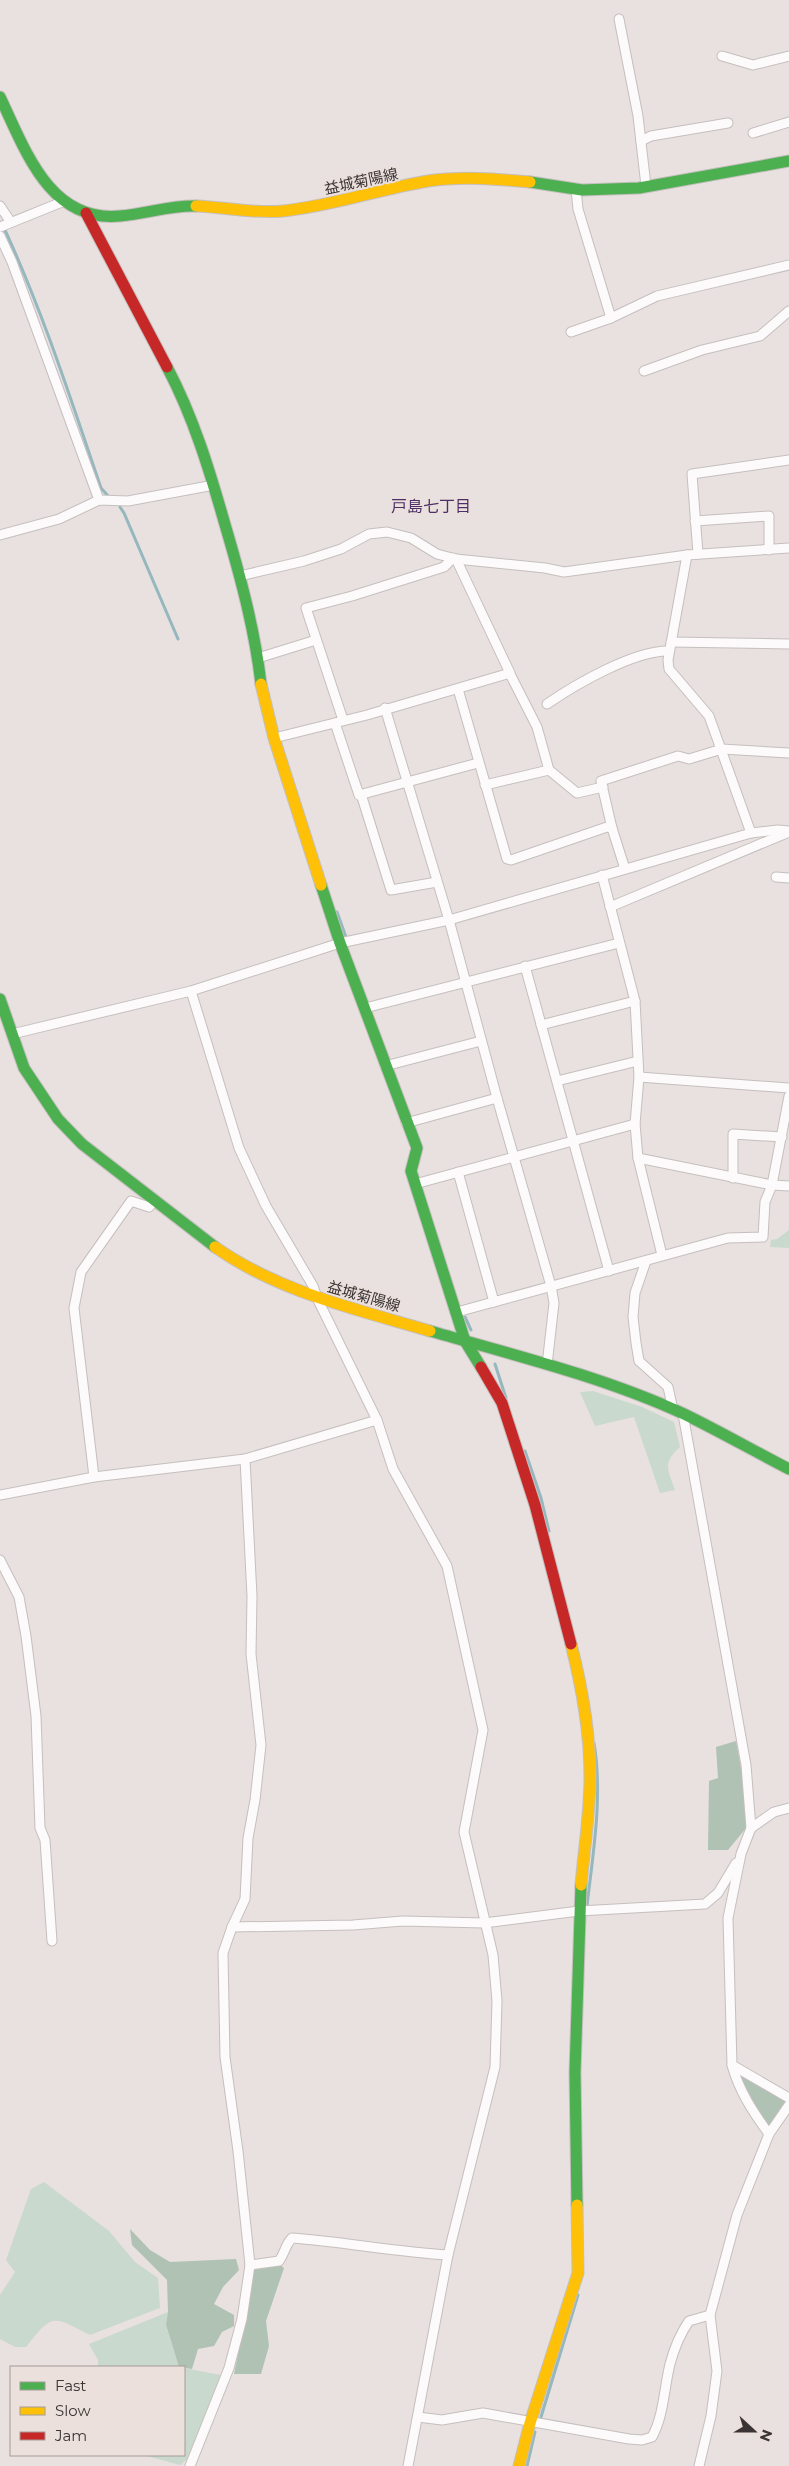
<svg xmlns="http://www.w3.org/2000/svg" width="789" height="2466" font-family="Montserrat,'Noto Sans JP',sans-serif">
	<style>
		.green { fill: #cad9cd }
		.forest { fill: #afc2b3 }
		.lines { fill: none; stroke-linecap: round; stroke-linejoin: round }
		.stream { stroke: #95b7be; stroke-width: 3 }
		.street-casing { stroke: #c5bfbe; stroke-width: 11 }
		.fast-casing { stroke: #c5bfbe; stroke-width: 13 }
		.slow-casing { stroke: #c5bfbe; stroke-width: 13 }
		.jam-casing { stroke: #c5bfbe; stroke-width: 13 }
		.street { stroke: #fcfafa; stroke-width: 9 }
		.fast { stroke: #4caf50; stroke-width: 11 }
		.slow { stroke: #ffc107; stroke-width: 11 }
		.jam { stroke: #c62828; stroke-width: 11 }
		.labels { text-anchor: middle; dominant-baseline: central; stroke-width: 4; stroke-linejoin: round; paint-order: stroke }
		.street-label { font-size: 15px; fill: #3a3534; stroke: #ebe0dc }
		.neighbourhood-label { font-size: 16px; fill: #4d2f68; stroke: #ebe0dc }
	</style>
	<rect width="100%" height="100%" fill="#e8e1e0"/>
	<g class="green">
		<polygon points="789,1230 789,1248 770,1247 771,1240 777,1239"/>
		<path d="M 593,1391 L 642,1407 L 674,1422 L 680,1447 C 662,1463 668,1470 675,1490 L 660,1493 L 634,1417 L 595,1426 L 580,1392 Z"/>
		<path d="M 44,2182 L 109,2231 L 135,2262 L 158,2278 L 160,2308 L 90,2335 C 53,2316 53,2312 26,2347 L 15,2347 L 0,2339 L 0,2295 L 15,2272 L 6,2260 L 31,2189 Z"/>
		<polygon points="168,2312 166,2326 179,2367 182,2367 98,2367 98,2360 89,2344"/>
		<polygon points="184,2368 221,2375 189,2458 180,2465 143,2455 184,2455"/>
	</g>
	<g class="forest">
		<polygon points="736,1741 751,1822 728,1850 708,1850 709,1781 718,1778 716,1747"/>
		<polygon points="738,2072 789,2102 771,2126 764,2122"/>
		<polygon points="130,2229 150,2250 170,2262 236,2259 239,2270 223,2287 214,2304 234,2315 234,2326 222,2332 214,2346 198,2349 192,2369 179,2367 166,2325 168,2312 167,2280 132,2245"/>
		<polygon points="280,2265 284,2268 266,2321 269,2346 261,2374 234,2374 245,2320 252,2269"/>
	</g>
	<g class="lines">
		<g class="stream">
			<path d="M 4,228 C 43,312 71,400 101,488 L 109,497"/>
			<polyline points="120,507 124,513 178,639"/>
			<polyline points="337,912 347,940"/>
			<polyline points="465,1317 471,1330"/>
			<polyline points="495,1364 506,1398"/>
			<polyline points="525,1451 541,1498 549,1531"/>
			<path d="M 587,1906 C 593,1853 603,1796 594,1743"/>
			<polyline points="541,2417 578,2295"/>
			<polyline points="527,2466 535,2432"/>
		</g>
		<defs>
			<g id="street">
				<polyline points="619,19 638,116 646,186"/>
				<polyline points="722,56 753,65 789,56"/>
				<polyline points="753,133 789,122"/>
				<polyline points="641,141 651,136 728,123"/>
				<polyline points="576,189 578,209 611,318"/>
				<polyline points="0,206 10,221"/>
				<polyline points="0,227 62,202"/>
				<polyline points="0,236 12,262 99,500"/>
				<polyline points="571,332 611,318 657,296 789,265"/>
				<polyline points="644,371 702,350 760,336 789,311"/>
				<polyline points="695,521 769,516 769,550"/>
				<polyline points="0,535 59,519 99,500 128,501 214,485"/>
				<polyline points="698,554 692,474 789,460"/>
				<polyline points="687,555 668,660 669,669 709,716 751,833"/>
				<polyline points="240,576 304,561 341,549 369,534 387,532 411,538 437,554 456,559 545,568 564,572 687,555 789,548"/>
				<polyline points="671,642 789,644"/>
				<polyline points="258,658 316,640"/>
				<polyline points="509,672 537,727 549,770 577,793 603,787"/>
				<polyline points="458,689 507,859 511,860 607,827 612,828 625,869"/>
				<path d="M 547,704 C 576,684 635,650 669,651"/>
				<polyline points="385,708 449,920 497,1098 551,1286 554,1303 547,1365"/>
				<polyline points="343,720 306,608 352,596 444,567 453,558"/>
				<polyline points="335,723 359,795 478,763"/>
				<polyline points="274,738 367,715 510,673 456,559"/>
				<polyline points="485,785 549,770"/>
				<polyline points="361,794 391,890 437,882"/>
				<polyline points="612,828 601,781 678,756 689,759 722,749 789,753"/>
				<polyline points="602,875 635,1001 639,1077 635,1124 638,1158 662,1255"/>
				<polyline points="776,877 789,878"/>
				<polyline points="610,907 789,832"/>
				<polyline points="525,966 609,1271"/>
				<polyline points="191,991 239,1148 266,1206 313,1286 317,1298 377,1420 393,1469 447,1566 483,1730 464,1832 493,1955 497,2001 495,2067 448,2255 408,2466"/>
				<polyline points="365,1008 619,943"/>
				<polyline points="541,1025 635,1001"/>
				<polyline points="12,1034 191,991 340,943 449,920 751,833 778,830 789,831"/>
				<polyline points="385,1066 481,1041"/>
				<polyline points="639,1077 789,1088"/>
				<polyline points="557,1081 638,1061"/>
				<polyline points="406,1123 497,1098"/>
				<polyline points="638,1158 772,1185 789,1186"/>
				<polyline points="458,1172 494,1302"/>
				<polyline points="733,1178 733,1134 782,1137"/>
				<polyline points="415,1184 635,1124"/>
				<polyline points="646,1261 635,1293 633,1317 636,1343 639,1361 668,1387 673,1410"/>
				<polyline points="457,1312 728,1238 763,1237 765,1202 772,1185 789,1096"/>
				<polyline points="683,1414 746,1765 751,1828 741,1854 728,1918 732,2065 789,2098"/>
				<polyline points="94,1477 74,1308 81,1272 131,1201 149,1207 154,1201"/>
				<polyline points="0,1495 94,1477 245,1459 377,1420"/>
				<polyline points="0,1560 19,1597 26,1636 36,1716 40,1828 45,1840 52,1941"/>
				<polyline points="751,1828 774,1812 789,1808"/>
				<polyline points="232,1927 353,1925 403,1921 484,1923 579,1911 705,1904 718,1893 736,1863"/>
				<path d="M 732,2065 C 739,2091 753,2112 769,2134"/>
				<path d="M 250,2265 L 279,2261 C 285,2253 285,2245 292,2238 C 345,2242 396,2252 448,2255"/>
				<path d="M 418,2417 L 442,2420 L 483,2413 L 629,2439 L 642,2440 L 652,2437 C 664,2415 664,2388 670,2364 C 674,2349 680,2334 689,2321 L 710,2315"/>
				<polyline points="190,2466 229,2368 242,2319 250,2265 238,2151 225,2057 223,1953 232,1927 245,1899 248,1838 255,1800 261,1745 251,1654 252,1596 245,1459"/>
				<polyline points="699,2466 711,2416 717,2371 710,2315 737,2215 769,2134 789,2105"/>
			</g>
			<g id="fast">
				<path d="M 0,97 C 25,149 49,223 120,216 C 146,214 170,205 196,206"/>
				<polyline points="530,182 582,190 639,188 789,161"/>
				<path d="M 167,367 C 194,418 210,472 226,528 C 241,579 255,631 261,684"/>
				<polyline points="321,885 340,943 417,1148 411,1171 465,1341 481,1367"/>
				<polyline points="0,999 24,1068 58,1119 82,1144 215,1247"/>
				<path d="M 430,1331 C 514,1355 604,1377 684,1414 C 719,1431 754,1451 789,1469"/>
				<polyline points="577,2205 575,2072 581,1885"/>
			</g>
			<g id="slow">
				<path d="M 196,206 C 225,207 253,214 283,211 C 332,206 379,189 428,181 C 462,176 497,179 530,182"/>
				<polyline points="261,684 274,738 321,885"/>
				<path d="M 215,1247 C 279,1292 356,1309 430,1331"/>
				<path d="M 571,1644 C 582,1687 590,1732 590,1777 C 590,1813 584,1850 581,1885"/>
				<polyline points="519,2466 530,2423 578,2273 577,2205"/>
			</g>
			<g id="jam">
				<polyline points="86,213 167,367"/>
				<polyline points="481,1367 502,1403 535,1505 571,1644"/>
			</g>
		</defs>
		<use href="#street" class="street-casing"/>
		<use href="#fast" class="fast-casing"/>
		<use href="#slow" class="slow-casing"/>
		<use href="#jam" class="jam-casing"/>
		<use href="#street" class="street"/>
		<use href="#fast" class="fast"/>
		<use href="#slow" class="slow"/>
		<use href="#jam" class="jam"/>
	</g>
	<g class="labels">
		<g class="street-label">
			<text transform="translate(361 181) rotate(-12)">益城菊陽線</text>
			<text transform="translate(364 1296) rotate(16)">益城菊陽線</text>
		</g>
		<g class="neighbourhood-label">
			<text x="431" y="506">戸島七丁目</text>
		</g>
	</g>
	<rect x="10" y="2366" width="175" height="90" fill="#ebe0dc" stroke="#a49c99"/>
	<rect x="20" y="2382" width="25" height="8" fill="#4caf50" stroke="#a49c99"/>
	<text x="55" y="2391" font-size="15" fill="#3a3534">Fast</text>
	<rect x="20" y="2407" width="25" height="8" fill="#ffc107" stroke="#a49c99"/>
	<text x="55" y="2416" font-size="15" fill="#3a3534">Slow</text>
	<rect x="20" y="2432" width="25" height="8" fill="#c62828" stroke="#a49c99"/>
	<text x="55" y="2441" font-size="15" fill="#3a3534">Jam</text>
	<g transform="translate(754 2431) rotate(111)" stroke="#ebe0dc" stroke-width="4" paint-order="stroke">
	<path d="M0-4L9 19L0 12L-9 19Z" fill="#3a3534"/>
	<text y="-8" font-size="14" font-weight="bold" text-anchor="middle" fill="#3a3534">N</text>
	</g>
</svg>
